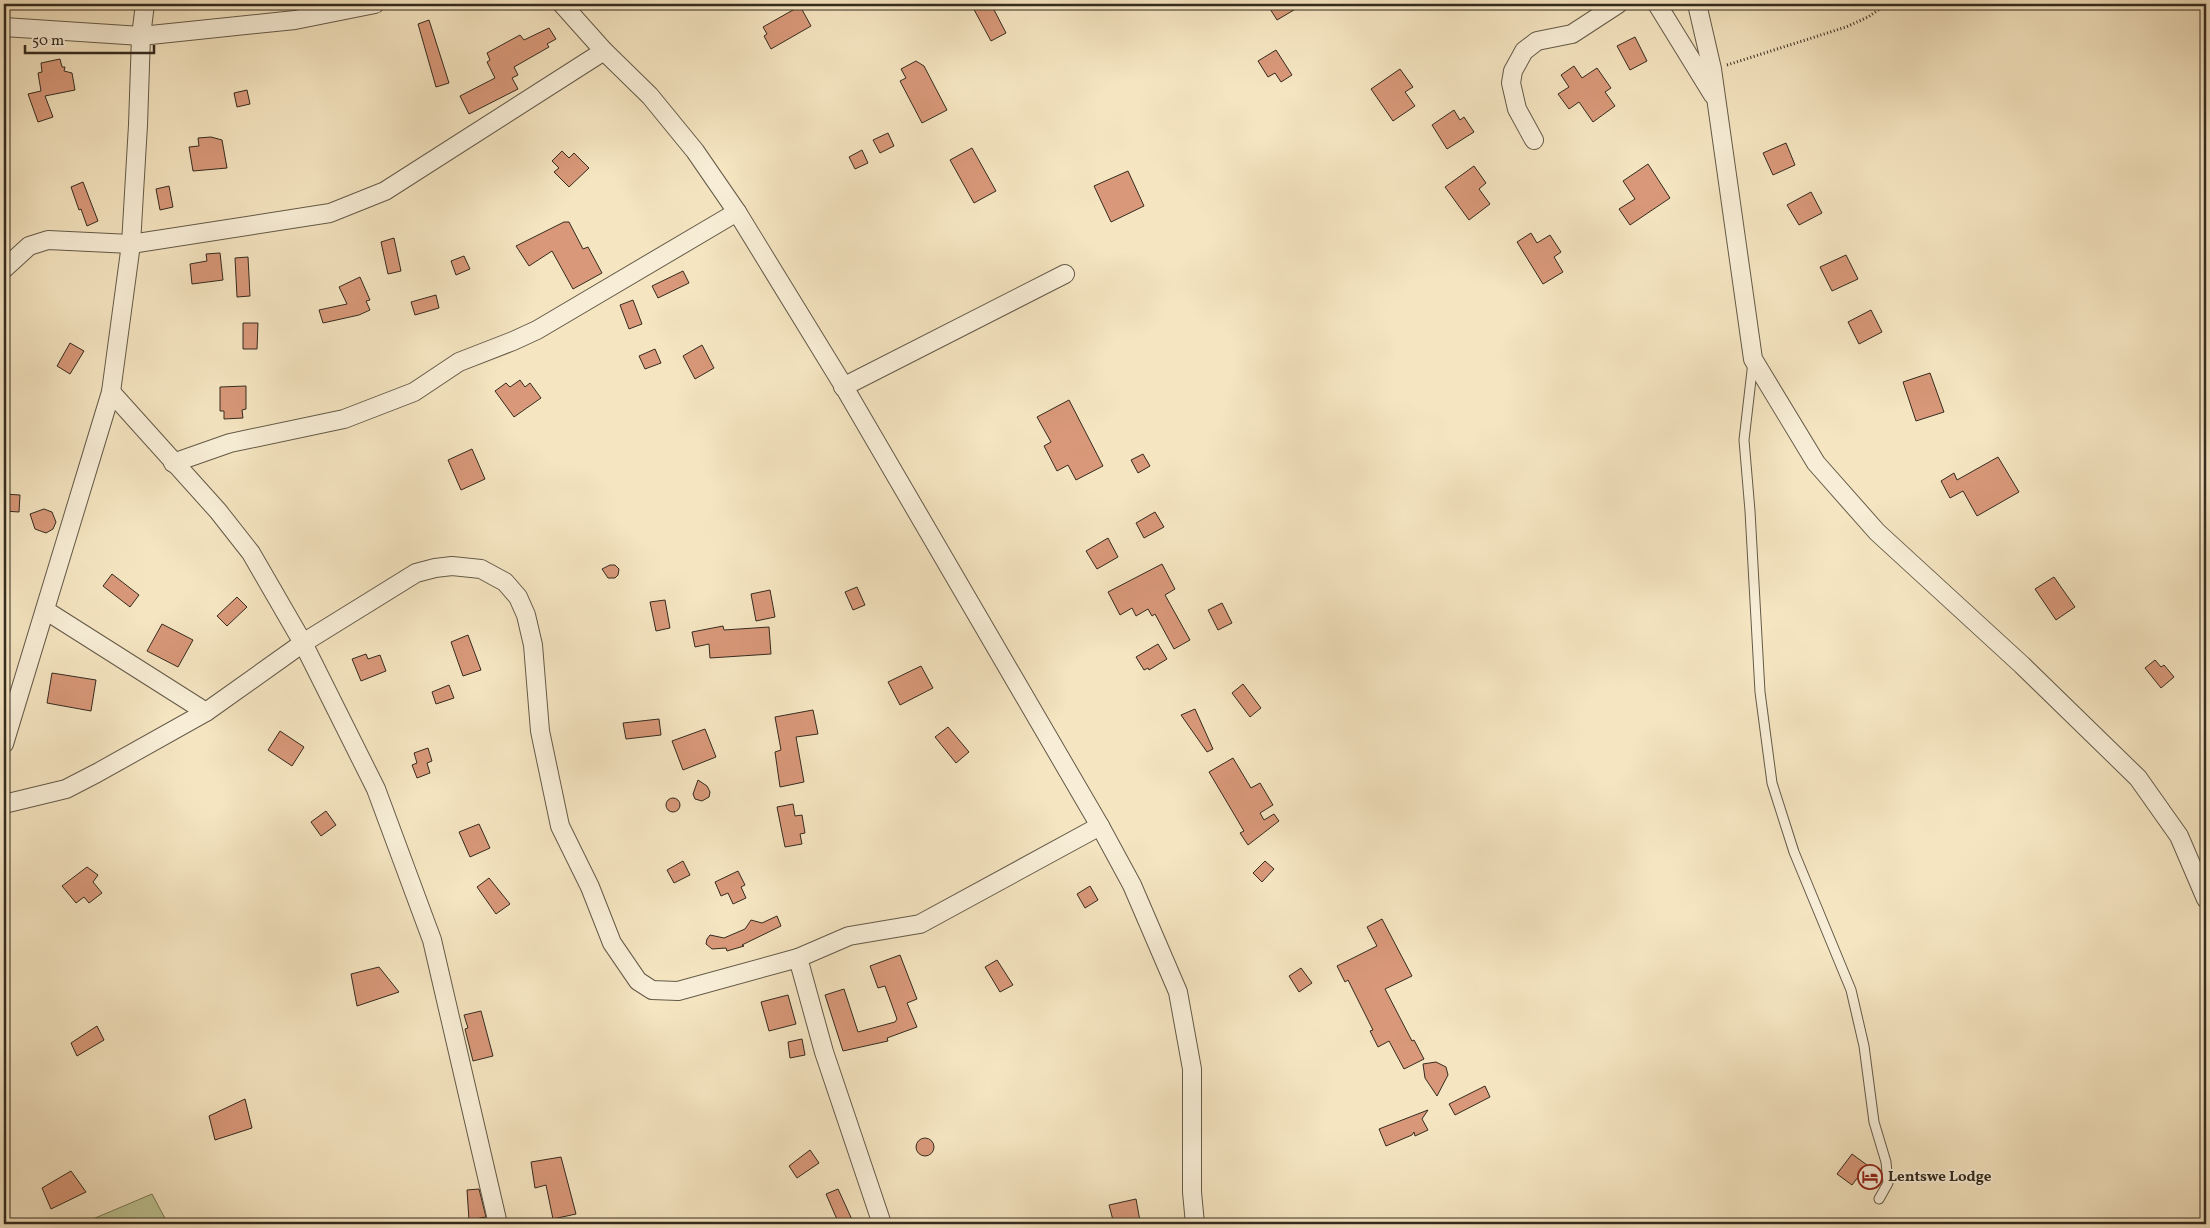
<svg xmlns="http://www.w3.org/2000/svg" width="2210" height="1228" font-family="Vollkorn,serif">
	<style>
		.green { fill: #bdc492; stroke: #787858 }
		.building { fill: #d89879; stroke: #342b1f }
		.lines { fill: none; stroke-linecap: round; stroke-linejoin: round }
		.lane-casing { stroke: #645a48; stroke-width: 11 }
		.street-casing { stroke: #645a48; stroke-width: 20 }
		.path { stroke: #342b1f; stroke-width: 3; stroke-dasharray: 1 2.5; stroke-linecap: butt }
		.lane { stroke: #f8eed7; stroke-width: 9 }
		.street { stroke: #f8eed7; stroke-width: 18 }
		.labels { text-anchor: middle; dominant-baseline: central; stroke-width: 4; stroke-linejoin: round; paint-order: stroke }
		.poi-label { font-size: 15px; font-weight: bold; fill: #342b1f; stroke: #f8eed7; text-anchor: start }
	</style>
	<rect width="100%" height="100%" fill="#f5e5c1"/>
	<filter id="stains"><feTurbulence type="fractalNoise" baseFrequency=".004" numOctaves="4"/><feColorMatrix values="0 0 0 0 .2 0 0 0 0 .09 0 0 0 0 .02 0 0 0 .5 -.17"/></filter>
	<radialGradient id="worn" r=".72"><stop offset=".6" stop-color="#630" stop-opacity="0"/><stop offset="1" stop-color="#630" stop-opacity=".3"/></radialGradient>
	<polygon class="green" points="152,1194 168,1224 81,1224"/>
	<g class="building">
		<polygon points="971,4 991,4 1006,33 991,41"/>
		<polygon points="1267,4 1304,4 1277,20"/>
		<polygon points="800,6 811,26 771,49 764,36 767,34 763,27"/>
		<polygon points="429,20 449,83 436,87 418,24"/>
		<polygon points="549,28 556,39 547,44 549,47 514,67 518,75 512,78 518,89 469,114 460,96 495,78 487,62 490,60 487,53 520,35 524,40"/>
		<polygon points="1635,37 1647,61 1630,70 1617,46"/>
		<polygon points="1276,50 1292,75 1281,82 1275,73 1268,77 1258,61"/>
		<polygon points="60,59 62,67 65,67 64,71 72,73 75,90 45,96 53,117 38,122 28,94 41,91 38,73 42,72 41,63"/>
		<polygon points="916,61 924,66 947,110 922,123 900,81 906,78 901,69"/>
		<polygon points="1574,66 1582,78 1597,68 1611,88 1605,92 1615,106 1593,122 1579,102 1569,109 1558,94 1569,87 1561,75"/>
		<polygon points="1400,69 1413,87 1405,92 1415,106 1393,121 1371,89"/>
		<polygon points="247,90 250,104 237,107 234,93"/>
		<polygon points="1454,110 1460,120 1464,117 1474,132 1447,149 1432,125"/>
		<polygon points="888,133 894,146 880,153 873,140"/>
		<polygon points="211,137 222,140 227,168 193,171 189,147 199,146 198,138"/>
		<polygon points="1786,143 1795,165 1773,175 1763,153"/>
		<polygon points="972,148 996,191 974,203 950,160"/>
		<polygon points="862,150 868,163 855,169 849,157"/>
		<polygon points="562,151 569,158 574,153 589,168 569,187 554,172 559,168 552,161"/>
		<polygon points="1648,164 1670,198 1630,225 1619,209 1635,199 1623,181"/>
		<polygon points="1474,166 1486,183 1479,189 1490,204 1469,220 1445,187"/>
		<polygon points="1128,171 1144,206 1111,222 1094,186"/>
		<polygon points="83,182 98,221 87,226 81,209 79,210 71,187"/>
		<polygon points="169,186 173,207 160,210 156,189"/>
		<polygon points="1811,192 1822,213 1799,225 1787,205"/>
		<polygon points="564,222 569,222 583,249 588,247 602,273 573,289 552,251 529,266 516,246"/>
		<polygon points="1531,233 1537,243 1550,235 1561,252 1554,257 1563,272 1543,284 1517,242"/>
		<polygon points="394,238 401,271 388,274 381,242"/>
		<polygon points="220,253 223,280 192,284 190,264 207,261 206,254"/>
		<polygon points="1846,255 1858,279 1832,291 1820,267"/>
		<polygon points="464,256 470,269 456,275 451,261"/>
		<polygon points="248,257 250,296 237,297 235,258"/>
		<polygon points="683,271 689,283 658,298 652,286"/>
		<polygon points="360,277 370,300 366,301 370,310 359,315 323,323 319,310 347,304 339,287"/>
		<polygon points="436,295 439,308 415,315 411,302"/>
		<polygon points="633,300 642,324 629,329 620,305"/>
		<polygon points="1871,310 1882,332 1859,344 1848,322"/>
		<polygon points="243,323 258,323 257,349 243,349"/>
		<polygon points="70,343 84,351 70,374 57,366"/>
		<polygon points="702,345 714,368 695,379 683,356"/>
		<polygon points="655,349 661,363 645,369 639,356"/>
		<polygon points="1930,373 1944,412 1916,421 1903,382"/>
		<polygon points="520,380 525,387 530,383 541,398 514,417 495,391 506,383 510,387"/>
		<polygon points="246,386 246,409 242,410 243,418 224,419 224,411 220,411 220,387"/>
		<polygon points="1069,400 1103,466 1076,480 1068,465 1057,471 1044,446 1051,442 1037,417"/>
		<polygon points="472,449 485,479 461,490 448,460"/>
		<polygon points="1143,454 1150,466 1138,473 1131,460"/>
		<polygon points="1998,457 2019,492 1977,516 1963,491 1950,498 1941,481 1954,473 1957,480"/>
		<polygon points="4,494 20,495 19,512 4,511"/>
		<polygon points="44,509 52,512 56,522 53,529 46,533 35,529 30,514"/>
		<polygon points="1155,512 1164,527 1144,538 1136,523"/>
		<polygon points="1108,538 1118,557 1097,569 1086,551"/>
		<polygon points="1162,564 1175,589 1165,595 1190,640 1174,649 1155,614 1152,616 1148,609 1136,616 1132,608 1120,615 1108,592"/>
		<polygon points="610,565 615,565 619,569 618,575 615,578 608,578 602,569"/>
		<polygon points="112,574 139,595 130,607 103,586"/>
		<polygon points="2054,577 2075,607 2056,620 2035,589"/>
		<polygon points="857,587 865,605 853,610 845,592"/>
		<polygon points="770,590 775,617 756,621 751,594"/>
		<polygon points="237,597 247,607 227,626 217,616"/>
		<polygon points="665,600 670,628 656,631 650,602"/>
		<polygon points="1222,603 1232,623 1218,630 1208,610"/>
		<polygon points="162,624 193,640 178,667 147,651"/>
		<polygon points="723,626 724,630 769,627 771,654 710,658 709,644 695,647 692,632"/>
		<polygon points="468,635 481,670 463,676 451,642"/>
		<polygon points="1158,644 1167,659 1149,670 1148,668 1144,670 1136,657"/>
		<polygon points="366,654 368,659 380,655 386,671 361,681 352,659"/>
		<polygon points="2155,660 2161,667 2164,665 2174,677 2161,688 2145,668"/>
		<polygon points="921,666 933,688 900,705 888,682"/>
		<polygon points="52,673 96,680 91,711 47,703"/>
		<polygon points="1243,684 1261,708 1250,717 1232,693"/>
		<polygon points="449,685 454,698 436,704 432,692"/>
		<polygon points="1195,709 1213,749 1207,752 1181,715"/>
		<polygon points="813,710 818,734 796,737 804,782 780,787 775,752 781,750 775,717"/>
		<polygon points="659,719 661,735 626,739 623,723"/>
		<polygon points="948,727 969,752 956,763 935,737"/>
		<polygon points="705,729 716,757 683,770 672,741"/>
		<polygon points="280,731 304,747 292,766 268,750"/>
		<polygon points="428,748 432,761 427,763 430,773 417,778 412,765 417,763 414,753"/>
		<polygon points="1233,758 1251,788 1260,783 1273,805 1260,813 1264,820 1274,814 1279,821 1248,845 1240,833 1244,831 1209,772"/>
		<polygon points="698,780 707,786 710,792 709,797 702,801 695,799 693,794"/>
		<circle cx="673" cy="805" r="7"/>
		<polygon points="793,804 795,816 802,815 805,833 800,834 802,844 785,847 777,807"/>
		<polygon points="326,811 336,825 321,836 311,822"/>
		<polygon points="479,824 490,848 470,857 459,832"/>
		<polygon points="683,861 690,875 674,883 667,870"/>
		<polygon points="1265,861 1274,869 1262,882 1253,873"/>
		<polygon points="87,867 98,875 93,882 102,893 89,903 84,897 76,903 62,886"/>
		<polygon points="738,871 745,885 741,887 746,898 733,904 728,893 721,896 715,882"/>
		<polygon points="489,878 510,904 496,914 477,887"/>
		<polygon points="1090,886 1098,900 1085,908 1077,894"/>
		<polygon points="777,916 781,926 742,945 744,946 727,951 726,948 712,949 706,944 707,939 710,935 724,938 745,929 751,920 762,923"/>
		<polygon points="1382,919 1412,976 1385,989 1412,1041 1414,1040 1424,1059 1404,1069 1389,1041 1378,1047 1370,1031 1373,1030 1348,980 1345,982 1337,966 1377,946 1367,927"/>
		<polygon points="900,955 917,999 907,1003 917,1027 887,1038 888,1041 843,1051 825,995 844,989 858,1032 895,1022 897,1019 885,986 878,988 870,966"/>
		<polygon points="997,960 1013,985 1000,992 985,967"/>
		<polygon points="379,967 399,992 357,1006 351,974"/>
		<polygon points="1301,968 1312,983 1299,992 1289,976"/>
		<polygon points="788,995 796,1024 769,1031 761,1002"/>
		<polygon points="481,1011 493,1056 473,1061 465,1029 468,1028 464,1015"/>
		<polygon points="97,1026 104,1040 77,1056 71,1043"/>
		<polygon points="802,1039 805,1055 790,1058 788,1042"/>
		<polygon points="1436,1062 1446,1067 1448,1075 1437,1096 1425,1078 1423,1064"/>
		<polygon points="1485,1086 1490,1097 1455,1115 1449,1104"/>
		<polygon points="245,1099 252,1128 215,1140 209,1116"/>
		<polygon points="1428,1110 1422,1119 1428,1130 1415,1136 1414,1132 1412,1135 1386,1146 1379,1129"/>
		<circle cx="925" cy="1147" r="9"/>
		<polygon points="810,1150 819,1163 797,1178 789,1166"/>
		<polygon points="1852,1154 1867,1165 1852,1185 1837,1174"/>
		<polygon points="561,1157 576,1214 553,1219 546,1185 535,1188 531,1162"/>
		<polygon points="71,1171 86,1192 51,1209 42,1188"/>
		<polygon points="479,1189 486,1217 469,1220 467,1190"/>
		<polygon points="838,1189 854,1224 839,1224 826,1194"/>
		<polygon points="1136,1199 1140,1221 1114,1224 1109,1205"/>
	</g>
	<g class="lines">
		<defs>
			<polyline id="lane" points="1753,362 1744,440 1750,511 1760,692 1772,783 1794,852 1851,990 1864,1046 1874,1122 1886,1162 1888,1183 1879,1199"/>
			<g id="street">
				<polyline points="562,4 604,51 650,96 695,151 737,212 840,380 1100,826 1132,885 1178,992 1192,1069 1192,1192 1195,1224"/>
				<polyline points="1657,4 1713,95"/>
				<polyline points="1697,4 1712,69 1753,359 1816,463 1877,532 2022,665 2138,778 2179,836 2206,899"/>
				<polyline points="4,27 141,36 295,20 375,4"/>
				<polyline points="1534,140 1517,109 1511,83 1513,71 1524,51 1537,41 1572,34 1618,4"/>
				<polyline points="4,269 29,246 48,240 131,244 330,213 385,191 604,51"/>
				<polyline points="843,387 1065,274"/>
				<polyline points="111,392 218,511 251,553 303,643 376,789 432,940 498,1224"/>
				<polyline points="173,463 230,443 344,419 414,392 459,362 513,341 537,330 737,212"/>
				<polyline points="45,610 206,712"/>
				<polyline points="4,744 111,392 131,244 138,125 141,36 145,4"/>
				<polyline points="4,804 66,789 97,773 206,712 303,643 416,573 435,568 452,566 481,569 505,582 518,597 526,615 533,645 540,731 560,826 590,887 612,943 638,981 652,990 678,991 798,958 849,936 920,924 1100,826"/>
				<polyline points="798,958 824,1052 882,1224"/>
			</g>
		</defs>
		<use href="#lane" class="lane-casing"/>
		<use href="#street" class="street-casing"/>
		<polyline class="path" points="1727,65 1846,27 1868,17 1887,4"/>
		<use href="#lane" class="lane"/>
		<use href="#street" class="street"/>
	</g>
	<defs>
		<symbol id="hotel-ring" viewBox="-11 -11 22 22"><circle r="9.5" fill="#f8eed7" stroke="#8f2418" stroke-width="1.5"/><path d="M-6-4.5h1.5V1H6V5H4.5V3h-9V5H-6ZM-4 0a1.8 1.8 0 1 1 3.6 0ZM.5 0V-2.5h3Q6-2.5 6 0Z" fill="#8f2418"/></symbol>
	</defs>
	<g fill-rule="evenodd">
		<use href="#hotel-ring" x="1856" y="1163" width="28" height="28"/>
	</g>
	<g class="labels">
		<g class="poi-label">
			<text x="1888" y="1177">Lentswe Lodge</text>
		</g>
	</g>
	<rect width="2210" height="1228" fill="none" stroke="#f5e5c1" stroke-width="20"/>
	<rect x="5" y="5" width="2200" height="1218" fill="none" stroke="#342b1f" stroke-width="2.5"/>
	<rect x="10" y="10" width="2190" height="1208" fill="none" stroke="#342b1f"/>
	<path d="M25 45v8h129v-8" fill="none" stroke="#342b1f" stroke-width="2.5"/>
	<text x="32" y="45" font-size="15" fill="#342b1f" stroke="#f8eed7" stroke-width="4" paint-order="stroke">50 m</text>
	<rect width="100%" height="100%" filter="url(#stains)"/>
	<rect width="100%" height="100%" fill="url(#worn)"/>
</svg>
